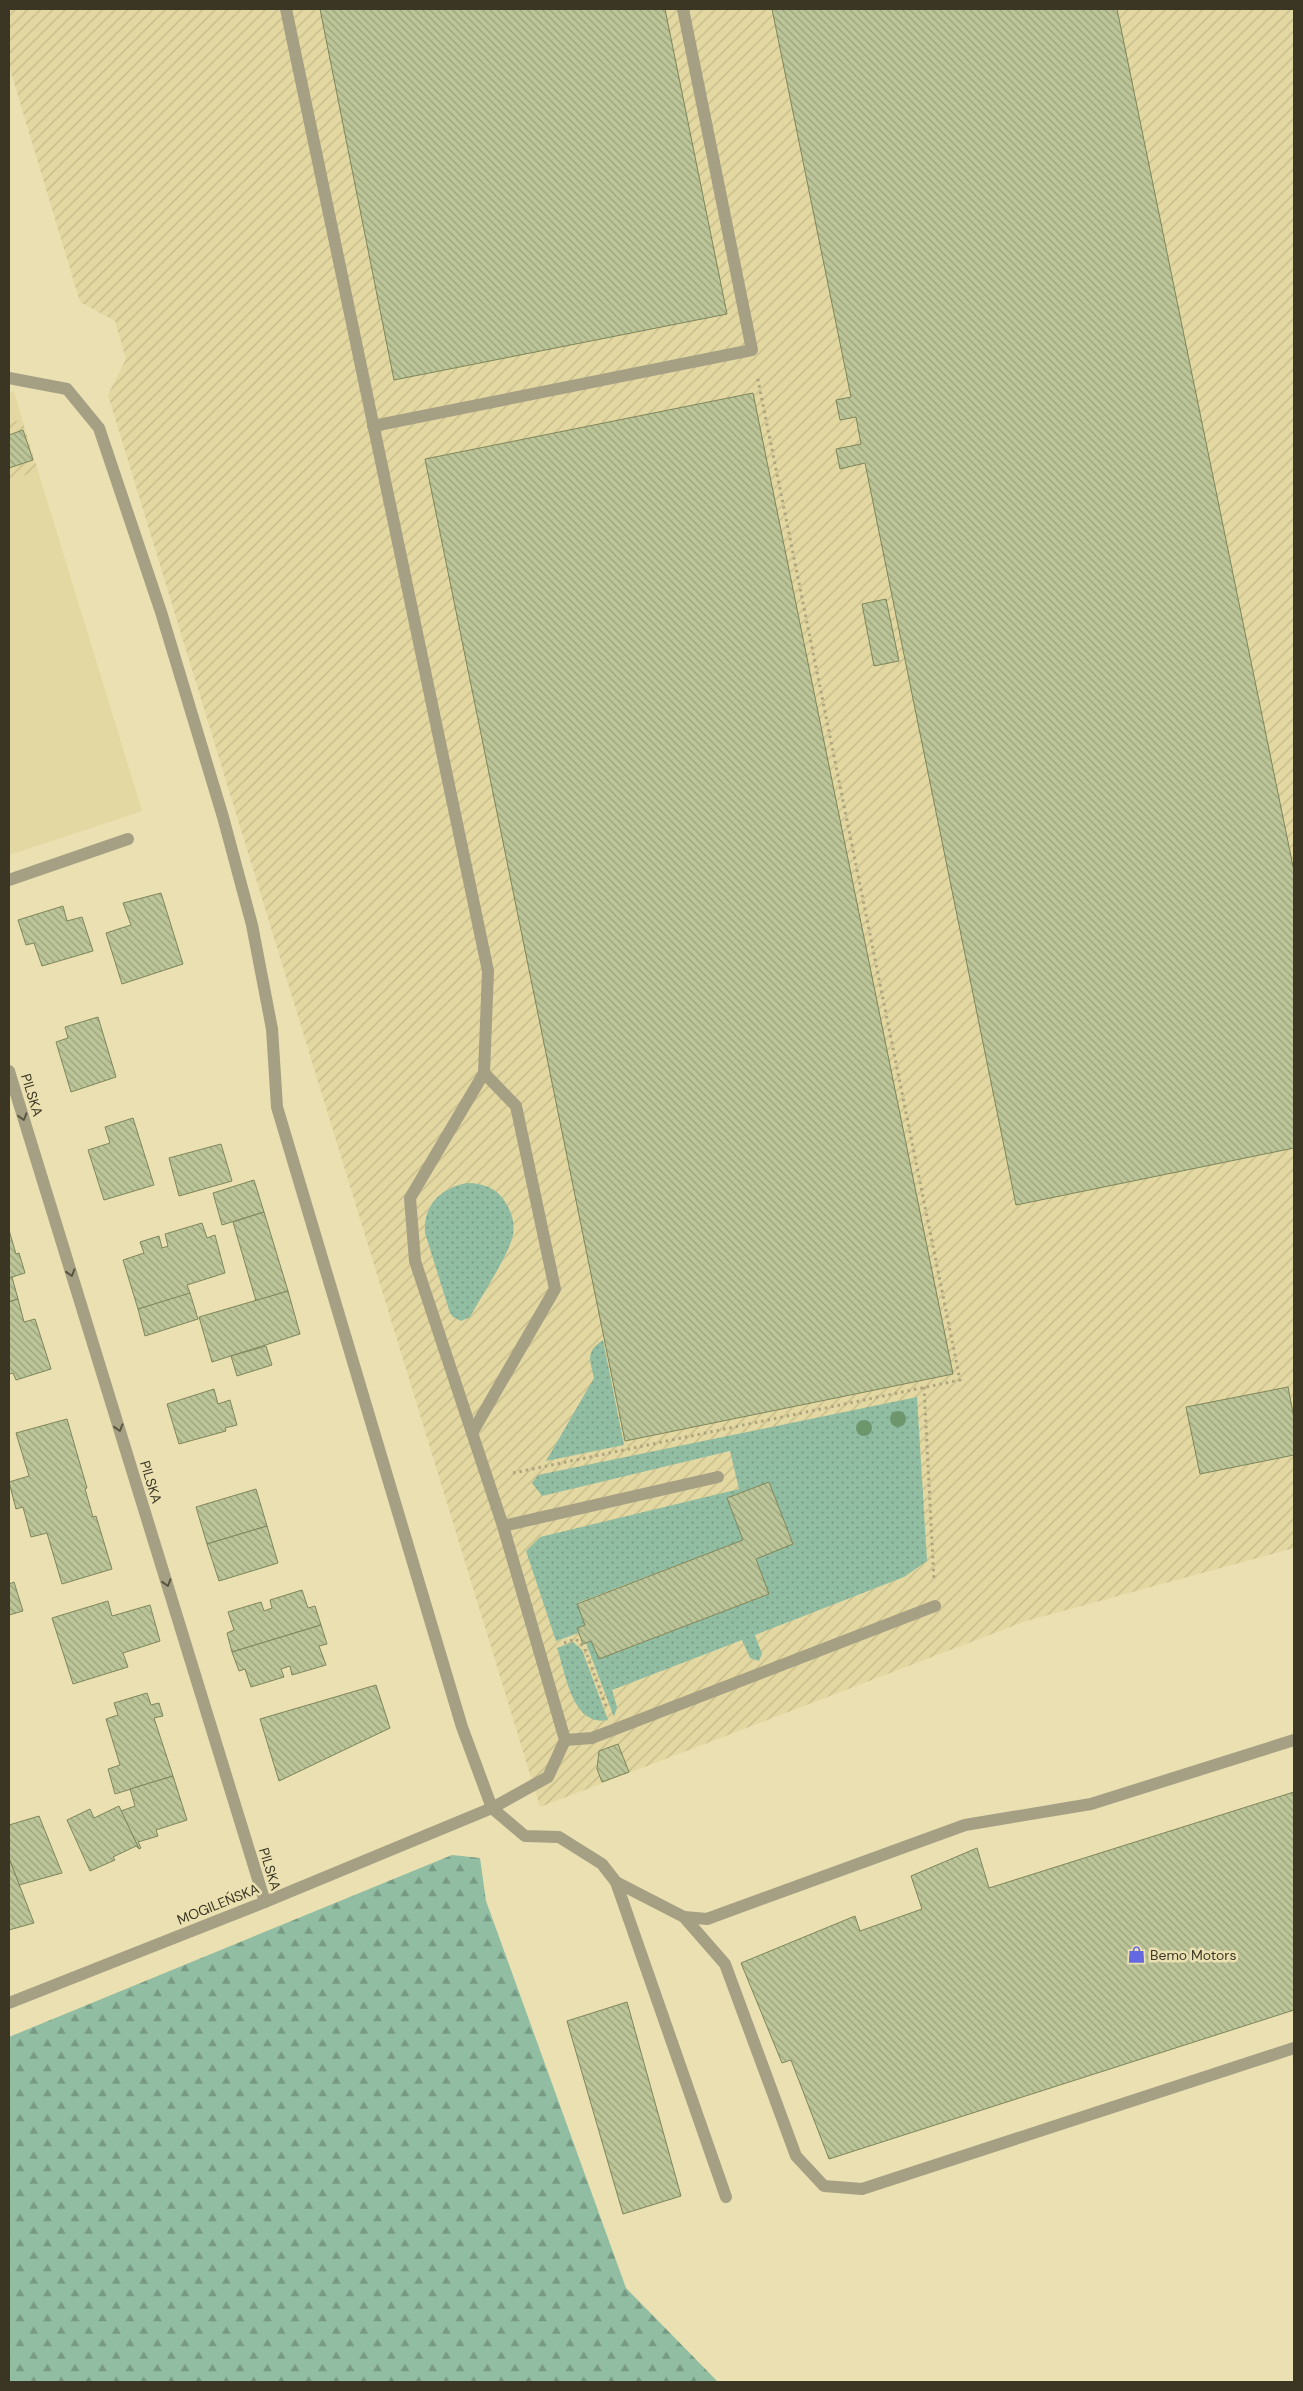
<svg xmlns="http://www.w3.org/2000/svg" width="1303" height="2391" font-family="'DM Sans',sans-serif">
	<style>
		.built { fill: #e3d8a1 }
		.industrial { fill: url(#industrial-furrows) }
		.green { fill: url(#green-dots) }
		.forest { fill: url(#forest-firs) }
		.building { fill: url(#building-back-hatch); stroke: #7e865b }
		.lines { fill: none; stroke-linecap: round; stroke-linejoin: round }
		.path { stroke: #ada57f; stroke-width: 3; stroke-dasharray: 2.5 4; stroke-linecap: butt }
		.minor { stroke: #a59f83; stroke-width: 12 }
		.tree { fill: #6e966d }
		.oneway { stroke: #5a5640 }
		.labels { text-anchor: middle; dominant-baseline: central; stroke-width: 5; stroke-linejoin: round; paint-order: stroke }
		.street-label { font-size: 14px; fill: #3a3623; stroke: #eae0b1 }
		.poi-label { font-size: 14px; fill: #3a3623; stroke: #eae0b1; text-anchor: start }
	</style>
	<defs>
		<pattern id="industrial-furrows" width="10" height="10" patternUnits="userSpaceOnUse" patternTransform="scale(1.25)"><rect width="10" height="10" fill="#e3d8a1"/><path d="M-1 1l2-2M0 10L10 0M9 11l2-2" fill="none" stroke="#c4ba8a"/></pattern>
		<pattern id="green-dots" width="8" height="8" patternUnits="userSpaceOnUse" patternTransform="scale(1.25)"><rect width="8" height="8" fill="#91bda2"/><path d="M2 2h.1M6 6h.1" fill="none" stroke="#779a84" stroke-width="1.8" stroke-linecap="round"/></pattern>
		<pattern id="forest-firs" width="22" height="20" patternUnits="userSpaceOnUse" patternTransform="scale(1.25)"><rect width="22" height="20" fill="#91bda2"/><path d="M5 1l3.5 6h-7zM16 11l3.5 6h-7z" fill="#779a84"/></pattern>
		<pattern id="building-back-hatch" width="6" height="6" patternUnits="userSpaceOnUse" patternTransform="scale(1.25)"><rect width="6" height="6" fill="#bcc598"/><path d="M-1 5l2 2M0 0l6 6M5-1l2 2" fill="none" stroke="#9aa17c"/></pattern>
	</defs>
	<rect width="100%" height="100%" fill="#eae0b1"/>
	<g class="built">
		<polygon points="14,391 22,419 9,423 9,393"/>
		<polygon points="38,471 142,811 9,855 9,480"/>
	</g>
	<g class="industrial">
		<polygon points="9,9 1294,9 1294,1548 1026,1621 540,1807 108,395 126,359 115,321 80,302 9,66"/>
		<polygon points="22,419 38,471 9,480 9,423"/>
	</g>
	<g class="green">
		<path d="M 467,1183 C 482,1183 496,1188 504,1200 C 511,1211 515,1221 513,1234 C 511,1252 480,1298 470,1317 L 461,1321 L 453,1317 L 450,1313 L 425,1233 C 423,1205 441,1188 467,1183 Z"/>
		<path d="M 603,1340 L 624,1445 L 546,1461 L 594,1378 C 590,1359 585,1352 603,1340 Z"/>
		<polygon points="917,1397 927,1561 904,1577 755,1635 762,1654 759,1661 750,1658 742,1640 612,1690 617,1707 614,1717 586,1643 591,1641 599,1659 769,1594 756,1559 793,1543 769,1482 727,1498 743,1540 577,1603 585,1625 577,1628 579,1633 556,1641 526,1551 540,1537 739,1489 730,1451 542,1496 532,1483 538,1475"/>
		<path d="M 573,1642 L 582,1650 L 608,1720 C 572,1727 566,1674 557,1648 Z"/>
	</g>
	<polygon class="forest" points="452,1855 480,1858 486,1901 626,2288 718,2382 9,2382 9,2037"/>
	<g class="building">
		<polygon points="320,9 665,9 727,314 394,380"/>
		<polygon points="772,9 1117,9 1294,871 1294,1148 1016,1205 865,463 840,469 836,449 861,444 856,417 840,420 836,400 851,397"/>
		<polygon points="753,393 953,1374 625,1441 425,459"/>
		<polygon points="23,430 33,460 9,468 9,435"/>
		<polygon points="886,599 899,661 874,666 862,604"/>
		<polygon points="161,893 183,964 122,984 106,933 131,925 123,903"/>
		<polygon points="63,906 67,921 82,917 93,951 42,966 34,943 26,945 18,920"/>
		<polygon points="98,1017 116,1077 71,1092 56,1042 68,1038 65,1027"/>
		<polygon points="133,1118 154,1185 104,1200 88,1150 110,1143 105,1127"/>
		<polygon points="221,1144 232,1181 179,1196 169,1158"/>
		<polygon points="254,1180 264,1212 222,1225 213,1193"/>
		<polygon points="264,1212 288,1291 256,1301 233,1222"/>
		<polygon points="202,1223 207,1238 215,1235 225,1273 187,1285 190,1293 184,1296 138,1309 123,1260 144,1253 140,1242 159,1236 162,1248 168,1246 165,1234"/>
		<polygon points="9,1230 16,1254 19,1253 25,1273 9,1278"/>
		<polygon points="12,1277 18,1299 9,1302 9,1278"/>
		<polygon points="288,1291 300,1334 212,1362 199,1317"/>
		<polygon points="190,1293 198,1319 145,1336 138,1309"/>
		<polygon points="18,1299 24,1322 35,1319 51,1369 16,1380 13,1373 9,1374 9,1302"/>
		<polygon points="266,1346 272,1365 237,1376 231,1356"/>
		<polygon points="1288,1387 1294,1418 1294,1455 1200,1474 1186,1407"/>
		<polygon points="214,1389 218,1404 230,1400 237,1425 225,1428 226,1431 179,1444 167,1404"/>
		<polygon points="67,1419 87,1488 85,1489 93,1517 96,1516 112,1569 62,1584 47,1533 31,1537 23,1507 16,1509 9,1482 29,1476 16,1433"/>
		<polygon points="769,1482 793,1544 756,1559 769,1594 599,1659 591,1641 583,1644 577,1628 585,1625 577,1604 743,1540 727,1498"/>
		<polygon points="256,1489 267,1526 207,1544 196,1507"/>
		<polygon points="267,1526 278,1563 219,1581 207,1544"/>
		<polygon points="14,1582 23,1611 9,1615 9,1584"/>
		<polygon points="302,1590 308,1608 315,1606 321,1625 232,1652 227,1633 234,1630 228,1612 261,1602 264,1611 272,1608 270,1600"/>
		<polygon points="108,1601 112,1616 150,1605 160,1641 123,1653 128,1667 73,1684 52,1618"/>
		<polygon points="321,1625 327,1644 319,1646 326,1665 292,1675 290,1666 281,1669 284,1677 251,1687 245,1669 239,1671 232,1652"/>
		<polygon points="376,1685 390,1728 279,1781 260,1719"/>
		<polygon points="147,1693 151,1705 159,1703 163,1716 154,1718 173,1776 115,1794 108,1769 120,1765 106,1719 118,1715 114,1703"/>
		<polygon points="618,1744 629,1772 602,1782 597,1769 599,1751"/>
		<polygon points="173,1776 187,1820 156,1830 158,1836 138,1842 141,1848 139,1849 121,1811 135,1806 130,1789"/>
		<polygon points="1294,1792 1294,2010 829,2159 791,2060 782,2063 741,1963 855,1916 860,1931 922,1909 911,1876 977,1848 989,1888"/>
		<polygon points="119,1806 139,1849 136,1846 113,1857 115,1860 90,1871 67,1820 90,1809 94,1818"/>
		<polygon points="39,1816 62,1873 19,1885 9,1858 9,1825"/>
		<polygon points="9,1858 34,1923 9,1930"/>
		<polygon points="627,2002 681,2196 623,2214 567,2021"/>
	</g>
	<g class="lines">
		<g class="path">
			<polyline points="924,1387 934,1581"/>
			<polyline points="513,1473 960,1380 757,375"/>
			<polyline points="564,1643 576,1639 584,1647 606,1706"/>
		</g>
		<g class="minor">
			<polyline points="9,378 67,389 99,428 161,612 223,817 252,925 272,1029 277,1107 462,1727 492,1808 525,1836 559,1837 602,1864 616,1882 726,2197"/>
			<polyline points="373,426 752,350 683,9"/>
			<polyline points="9,880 128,839"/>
			<polyline points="9,1071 265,1902"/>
			<polyline points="472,1433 555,1289 516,1106 484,1073"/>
			<polyline points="503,1526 718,1477"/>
			<polyline points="565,1740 592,1738 935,1606"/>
			<polyline points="616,1882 684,1917 707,1919 965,1825 1091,1804 1294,1740"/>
			<polyline points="684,1917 725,1964 796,2156 824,2186 862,2189 1294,2048"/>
			<polyline points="9,2003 265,1902 492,1808 548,1777 565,1740 503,1526 415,1261 410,1198 484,1073 488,971 286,9"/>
		</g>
	</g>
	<g class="tree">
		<circle cx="898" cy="1419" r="8"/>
		<circle cx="864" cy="1428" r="8"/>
	</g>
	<defs><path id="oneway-chevron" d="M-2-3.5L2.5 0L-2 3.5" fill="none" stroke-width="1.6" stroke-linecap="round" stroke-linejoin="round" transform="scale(1.25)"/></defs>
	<g class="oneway">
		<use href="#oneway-chevron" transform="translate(23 1117) rotate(73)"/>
		<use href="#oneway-chevron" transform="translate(71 1273) rotate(73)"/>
		<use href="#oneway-chevron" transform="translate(119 1428) rotate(73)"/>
		<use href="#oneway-chevron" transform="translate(167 1583) rotate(73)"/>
	</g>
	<defs>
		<symbol id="shop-bare" viewBox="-9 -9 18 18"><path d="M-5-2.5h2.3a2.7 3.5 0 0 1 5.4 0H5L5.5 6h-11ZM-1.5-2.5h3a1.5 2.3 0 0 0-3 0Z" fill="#6469e1" stroke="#eae0b1" stroke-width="2.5" paint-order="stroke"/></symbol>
	</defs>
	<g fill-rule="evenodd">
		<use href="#shop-bare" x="1124" y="1942" width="25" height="25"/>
	</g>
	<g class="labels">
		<g class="street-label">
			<text transform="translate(32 1095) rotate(73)">PILSKA</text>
			<text transform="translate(151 1482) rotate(73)">PILSKA</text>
			<text transform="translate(270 1869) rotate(73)">PILSKA</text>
			<text transform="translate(218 1904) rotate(-22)">MOGILEŃSKA</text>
		</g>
		<g class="poi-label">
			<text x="1150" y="1955">Bemo Motors</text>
		</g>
	</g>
	<rect width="1303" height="2391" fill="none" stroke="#3a3623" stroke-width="20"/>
</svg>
